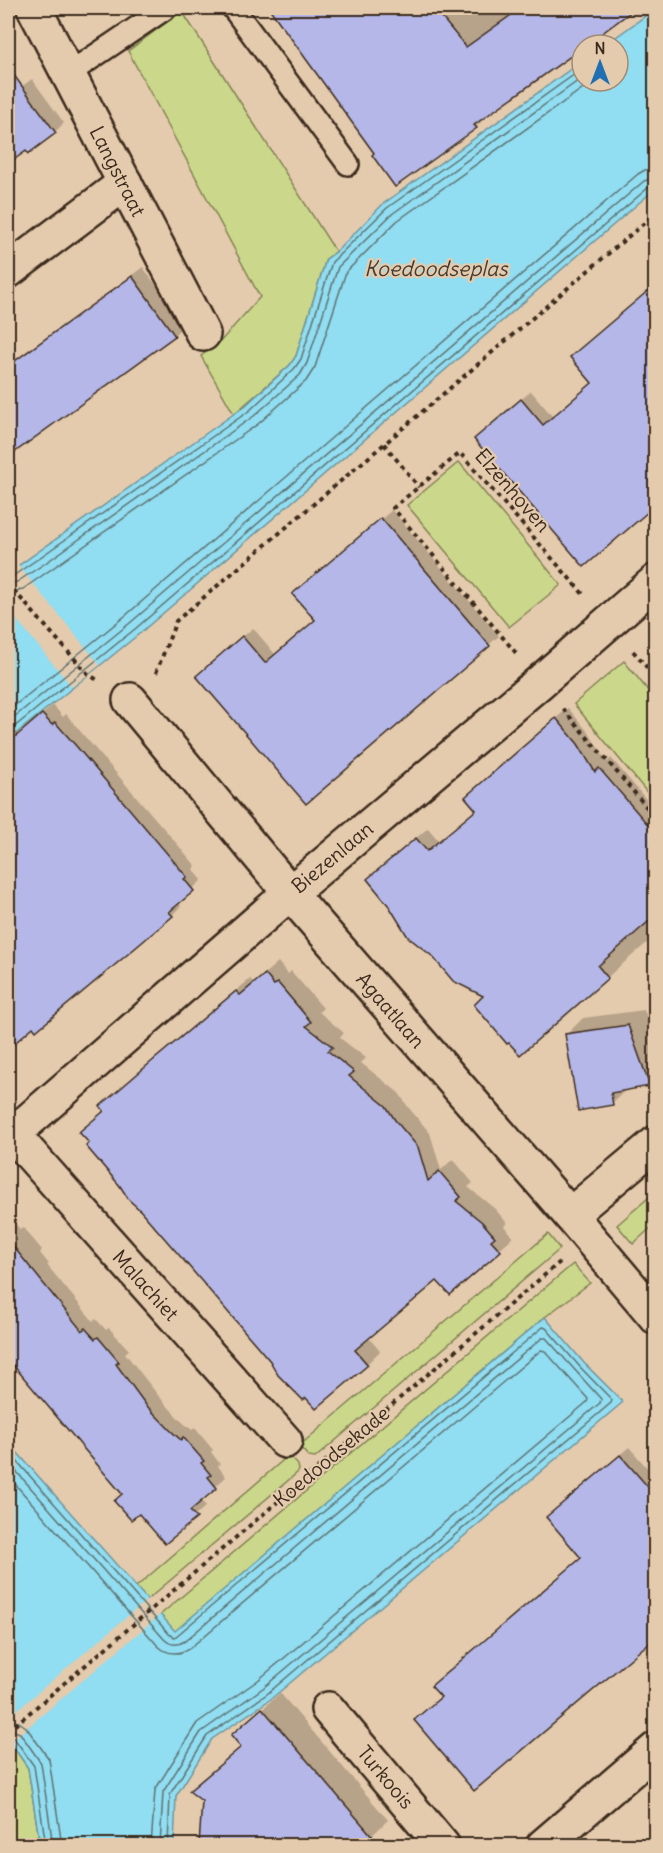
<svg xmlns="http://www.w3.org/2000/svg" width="663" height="1853" font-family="Delius,sans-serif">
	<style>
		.green { fill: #cbd88b; stroke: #838154; stroke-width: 1.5 }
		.water { fill: #91ddf1; stroke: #6f959d; stroke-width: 1.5 }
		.pier { fill: #e5cbad }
		.shadow { fill: #0003 }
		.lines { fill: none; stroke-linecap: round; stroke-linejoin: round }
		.shore { stroke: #5d7272; stroke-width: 1.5 }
		.building { fill: #b4b7e8; stroke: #3b2a1e; stroke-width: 1.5 }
		.lane-casing { stroke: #3b2a1e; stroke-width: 26 }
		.street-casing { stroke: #3b2a1e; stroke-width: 38 }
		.path { stroke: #3b2a1e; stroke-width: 4; stroke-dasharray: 4.5 4.5; stroke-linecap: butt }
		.lane { stroke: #e5cbad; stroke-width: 21 }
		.street { stroke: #e5cbad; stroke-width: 33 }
		.labels { text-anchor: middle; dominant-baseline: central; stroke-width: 4.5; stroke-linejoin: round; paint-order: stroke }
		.street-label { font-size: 20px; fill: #3b2a1e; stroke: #e5cbad }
		.water-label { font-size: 21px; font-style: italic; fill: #443c33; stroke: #e5cbad }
	</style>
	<rect width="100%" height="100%" fill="#e5cbad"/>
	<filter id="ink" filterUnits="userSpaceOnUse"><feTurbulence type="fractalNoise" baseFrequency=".0167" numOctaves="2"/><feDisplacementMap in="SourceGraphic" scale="12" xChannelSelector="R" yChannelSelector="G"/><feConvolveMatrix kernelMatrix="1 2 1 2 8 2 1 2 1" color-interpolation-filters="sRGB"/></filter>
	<g filter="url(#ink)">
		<g class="green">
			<polygon points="182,11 336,252 326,259 296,356 290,365 234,414 201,356 219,343 260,297 128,51"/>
			<polygon points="459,462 561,585 509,627 407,505"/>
			<polygon points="624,661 655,699 655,802 574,704"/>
			<polygon points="655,1192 655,1224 633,1244 617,1225"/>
			<polygon points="548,1234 560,1249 315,1458 309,1457 299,1446"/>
			<polygon points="573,1264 590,1283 545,1317 175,1632 160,1615"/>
			<polygon points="289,1455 298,1465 299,1470 298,1472 147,1600 136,1587"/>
			<polygon points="8,1739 28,1768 40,1845 8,1845"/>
		</g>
		<g class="water">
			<polygon points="655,9 655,189 139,634 8,740 8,573 245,406 290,365 296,356 326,259 336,252 383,204 582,61 582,81 618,81 618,45 605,45"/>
			<polygon points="545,1317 584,1363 623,1402 271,1699 212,1739 176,1796 174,1845 40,1845 28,1768 8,1739 8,1442 175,1631"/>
		</g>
		<g class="pier">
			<polygon points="17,564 100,665 72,687 8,609 8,573"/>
			<polygon points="149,1598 162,1613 8,1744 8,1718"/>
		</g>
		<g class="shadow">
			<polygon points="271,8 378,8 385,17 397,8 635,8 490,113 476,127 376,153"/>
			<polygon points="644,8 656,8 656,14 652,17"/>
			<polygon points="32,79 64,123 55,132 8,162 8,96"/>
			<polygon points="143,267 184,325 174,335 8,456 8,365"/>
			<polygon points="593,382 656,504 486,430 531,391 553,417"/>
			<polygon points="392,510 499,636 306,802 208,667 253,628 275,654 316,619 304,585"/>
			<polygon points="656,633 656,653 647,642"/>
			<polygon points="53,705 63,717 66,714 86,738 196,866 193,869 202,880 178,902 181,906 172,915 9,1046 8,744"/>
			<polygon points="568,708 589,733 607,762 611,758 656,811 656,935 520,1053 485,996 380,868 428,828 439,841 477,809 478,786"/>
			<polygon points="278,962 288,974 291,971 323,1008 319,1012 344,1033 340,1038 366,1058 361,1063 399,1093 408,1107 430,1133 441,1170 453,1159 473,1183 468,1187 495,1209 507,1223 504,1226 513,1237 450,1293 438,1278 368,1337 380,1351 367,1364 306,1395 271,1360 81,1132 105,1110 115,1093 165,1051 250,979 254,983"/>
			<polygon points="644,1010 656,1040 656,1079 649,1085 627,1089 612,1103 566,1035 583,1018"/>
			<polygon points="10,1218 20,1229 23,1227 42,1250 40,1253 49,1264 47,1265 93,1321 96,1319 106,1330 109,1328 129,1350 125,1353 157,1394 180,1420 192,1430 195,1428 213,1450 211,1452 220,1464 218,1466 226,1477 200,1500 206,1506 166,1542 8,1357 8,1221"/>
			<polygon points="629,1447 656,1478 656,1635 416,1720 442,1696 582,1558 556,1509"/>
			<polygon points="280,1693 388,1820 361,1846 197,1846 201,1842 204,1801 191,1791 242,1745 233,1735"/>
		</g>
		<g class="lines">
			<g class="shore">
				<polyline points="8,577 13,576 39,558 249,411 294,369 301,359 332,262 387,208 582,69"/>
				<polyline points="8,584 17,582 44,564 254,416 300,375 307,363 338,267 392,214 582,78"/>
				<polyline points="8,593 23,589 258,424 306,381 315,367 346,272 397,221 593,81"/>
				<polyline points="8,711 125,616 638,174 645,170 656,168"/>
				<polyline points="8,722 130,623 644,181 656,177"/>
				<polyline points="8,732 135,629 649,187 656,185"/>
				<polyline points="8,1451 169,1634 175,1637 543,1327 546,1328 580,1367 612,1400 611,1403 267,1694 207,1736 170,1794 168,1846"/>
				<path d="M 8,1462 L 164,1639 C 170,1645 177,1646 185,1641 L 542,1338 L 546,1338 L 601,1399 L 600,1403 L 263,1688 L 201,1732 L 163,1792 L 160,1846"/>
				<path d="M 8,1476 L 158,1646 C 168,1655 179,1655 190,1648 L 541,1350 L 545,1351 L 588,1399 L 587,1402 L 257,1681 L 197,1723 L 155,1790 L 151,1846"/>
				<polyline points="8,1720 19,1722 26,1727 49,1759 62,1846"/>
				<polyline points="8,1729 20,1733 41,1763 53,1846"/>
				<polyline points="8,1736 14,1738 34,1766 46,1846"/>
			</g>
		</g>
		<g class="building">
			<polygon points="269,8 434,8 466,47 521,8 636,8 586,45 582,45 582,48 474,125 477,128 395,187 372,155 374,153"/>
			<polygon points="8,67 56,133 28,154 26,151 8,164"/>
			<polygon points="132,276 175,336 8,457 8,366"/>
			<polygon points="656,284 656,505 584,567 474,439 521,399 543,425 592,383 570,357"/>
			<polygon points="381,518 490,646 306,804 196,676 242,636 265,663 315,620 292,594"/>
			<polygon points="42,714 52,725 55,722 77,747 187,877 184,879 194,891 169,912 173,916 134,949 36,1031 33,1027 8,1049 8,743"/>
			<polygon points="556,718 578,744 595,772 599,768 656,834 656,915 598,966 608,978 520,1055 509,1043 507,1044 474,1005 483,996 453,981 432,956 408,937 389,906 367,879 416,838 427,851 476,810 465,797"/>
			<polygon points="265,974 274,985 278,983 311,1022 306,1026 333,1047 328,1051 354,1072 349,1076 386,1106 395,1120 418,1147 428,1181 439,1171 461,1197 456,1201 482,1222 495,1237 491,1240 501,1251 450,1295 437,1281 399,1313 355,1350 368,1365 316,1409 306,1398 303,1400 278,1375 270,1361 186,1263 140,1210 129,1200 120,1186 86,1146 89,1143 79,1132 104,1111 100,1106 150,1063 236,991 240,995"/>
			<polygon points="628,1025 650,1086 611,1093 613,1105 578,1111 565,1034"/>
			<polygon points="8,1240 82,1331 85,1328 95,1339 98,1337 119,1362 116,1364 146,1405 170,1430 181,1440 183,1437 204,1461 201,1463 211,1475 208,1477 217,1488 190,1511 197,1518 165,1544 139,1514 131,1520 114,1501 122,1494 8,1359"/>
			<polygon points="620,1455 656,1496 656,1637 474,1791 414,1720 441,1697 431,1686 581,1558 546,1517"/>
			<polygon points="262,1708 380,1845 199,1845 202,1801 189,1791 241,1747 231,1735"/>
		</g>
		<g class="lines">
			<defs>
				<g id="lane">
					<polyline points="233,8 348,164"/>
					<polyline points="68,74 166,8"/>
				</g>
				<g id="street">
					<polyline points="34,8 203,334"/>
					<polyline points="8,271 125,183"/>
					<polyline points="130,700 290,893 570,1215 656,1317"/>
					<polyline points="8,1129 285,1441"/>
					<polyline points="12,1135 290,893 540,682 656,581"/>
					<polyline points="570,1215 656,1143"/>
					<polyline points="328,1709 443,1846"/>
					<polyline points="543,1846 656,1749"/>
				</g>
			</defs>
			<use href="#lane" class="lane-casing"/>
			<use href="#street" class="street-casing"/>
			<g class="path">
				<polyline points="384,444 419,487"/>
				<polyline points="8,584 88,674 99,681"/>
				<polyline points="633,651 656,678"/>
				<polyline points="516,653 393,508 460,453 584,595"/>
				<polyline points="156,673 176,621 656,213"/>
				<polyline points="563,709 656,818"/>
				<polyline points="8,1731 560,1262"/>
			</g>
			<use href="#lane" class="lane"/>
			<use href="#street" class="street"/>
		</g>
	</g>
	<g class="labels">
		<g class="street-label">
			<text transform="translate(118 171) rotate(63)">Langstraat</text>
			<text transform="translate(513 490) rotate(49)">Elzenhoven</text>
			<text transform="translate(332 857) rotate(-40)">Biezenlaan</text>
			<text transform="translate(391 1010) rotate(49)">Agaatlaan</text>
			<text transform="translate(146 1285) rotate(48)">Malachiet</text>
			<text transform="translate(331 1456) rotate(-40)">Koedoodsekade</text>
			<text transform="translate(386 1777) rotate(50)">Turkoois</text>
		</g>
		<g class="water-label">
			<text x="436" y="268">Koedoodseplas</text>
		</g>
	</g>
	<rect width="663" height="1853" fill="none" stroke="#e5cbad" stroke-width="30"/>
	<rect x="15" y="15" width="633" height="1823" fill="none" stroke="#3b2a1e" stroke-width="2" filter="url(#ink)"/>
	<g transform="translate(600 63)"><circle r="28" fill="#e5cbad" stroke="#a18b74" stroke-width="1.5"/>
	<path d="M0-4.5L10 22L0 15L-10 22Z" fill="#1f6fb2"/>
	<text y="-9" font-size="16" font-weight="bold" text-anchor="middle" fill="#3b2a1e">N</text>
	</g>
</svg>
